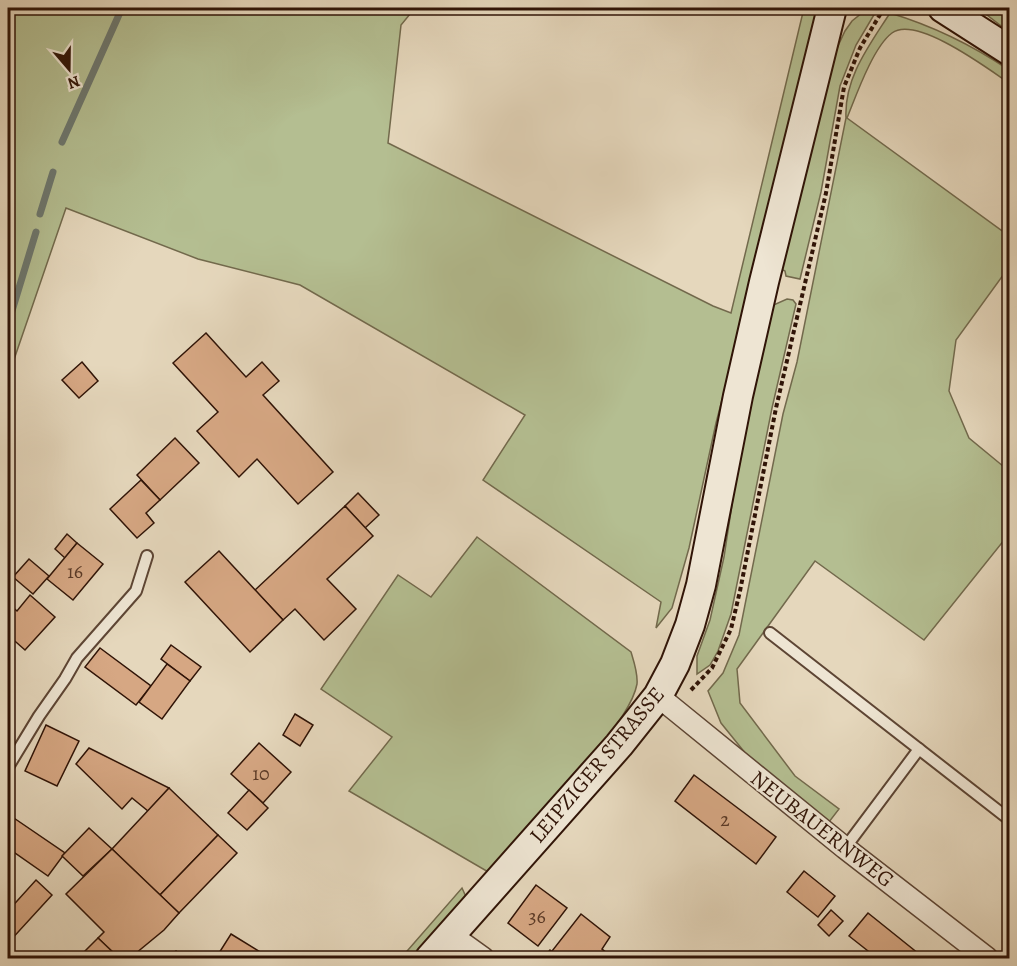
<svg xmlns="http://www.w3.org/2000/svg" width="1017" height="966" font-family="Alegreya,serif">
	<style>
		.green { fill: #b4be91; stroke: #72694c; stroke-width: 1.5 }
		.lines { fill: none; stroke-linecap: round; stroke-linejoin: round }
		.stream { stroke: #6d776e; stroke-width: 7 }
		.building { fill: #d6a783; stroke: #301407; stroke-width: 1.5 }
		.lane-casing { stroke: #5d4534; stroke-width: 14 }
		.street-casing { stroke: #5d4534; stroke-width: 24 }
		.secondary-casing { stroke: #301407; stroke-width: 32 }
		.path { stroke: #301407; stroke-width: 4; stroke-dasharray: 4.5 3; stroke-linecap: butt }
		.lane { stroke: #eee5d3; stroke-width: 10 }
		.street { stroke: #eee5d3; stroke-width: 21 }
		.secondary { stroke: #eee5d3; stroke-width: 28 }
		.labels { text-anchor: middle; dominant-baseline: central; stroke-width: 4.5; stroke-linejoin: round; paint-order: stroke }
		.number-label { font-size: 20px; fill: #5a3926 }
		.street-label { font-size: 22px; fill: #301407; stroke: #eee5d3 }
	</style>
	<rect width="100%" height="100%" fill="#e5d7bc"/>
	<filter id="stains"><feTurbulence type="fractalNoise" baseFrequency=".00333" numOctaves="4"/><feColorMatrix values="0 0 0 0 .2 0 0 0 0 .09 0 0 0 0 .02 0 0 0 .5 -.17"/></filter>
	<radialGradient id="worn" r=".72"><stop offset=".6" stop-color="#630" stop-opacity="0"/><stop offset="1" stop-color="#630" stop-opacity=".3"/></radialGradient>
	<g class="green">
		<polygon points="8,8 415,8 401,25 388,143 713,306 731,313 804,8 817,8 744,315 716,423 689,548 672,608 656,628 661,602 483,480 525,415 300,285 198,259 66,208 8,377"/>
		<polygon points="878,8 856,45 840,86 821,192 800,279 786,276 785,271 779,268 829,72 838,46 845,31 852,21 862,13"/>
		<polygon points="978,8 997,8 1009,16 1009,32"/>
		<path d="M 890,13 C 933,26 972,45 1009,70 L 1009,83 C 987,68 916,15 892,33 C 873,47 856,96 847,118 L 1009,236 L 1009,267 L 956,340 L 949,391 L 969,438 L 1009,471 L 1009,534 L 924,640 L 815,561 L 737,669 L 740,703 L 795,776 L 839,809 L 829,822 L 746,754 L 721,723 L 708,691 L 723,673 L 739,635 L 783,414 L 797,362 L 846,118 C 844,78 869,46 890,13 Z"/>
		<polygon points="787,299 793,300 796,304 772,408 731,614 718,651 710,665 697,674 697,656 710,620 724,557 738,465 769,307"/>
		<path d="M 477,537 L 631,652 C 634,662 638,673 637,684 C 633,706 610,733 596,751 C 562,793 526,833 490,873 L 349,791 L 392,737 L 321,689 L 398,575 L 431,597 Z"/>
		<polygon points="462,888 467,899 416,958 401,958"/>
	</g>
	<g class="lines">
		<g class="stream">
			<polyline points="62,142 122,8"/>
			<polyline points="40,214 53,172"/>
			<polyline points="8,324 36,232"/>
		</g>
	</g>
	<g class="building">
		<polygon points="206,333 246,377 262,362 279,381 263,395 333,472 298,504 257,459 239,477 197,431 218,412 173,363"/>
		<polygon points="82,362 98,381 79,398 62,380"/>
		<polygon points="175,438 199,463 160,500 137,475"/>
		<polygon points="141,480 160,500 146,513 154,523 137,538 110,509"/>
		<polygon points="358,493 379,515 365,528 345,506"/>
		<polygon points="345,506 373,536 327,579 356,609 324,640 295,609 283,620 255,590"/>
		<polygon points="67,534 77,543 65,558 55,549"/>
		<polygon points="77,543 103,564 73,600 47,579"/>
		<polygon points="219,551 283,620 250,652 185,582"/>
		<polygon points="29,559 49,576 33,594 13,577"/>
		<polygon points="30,595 55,617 25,650 8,635 8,603 17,611"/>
		<polygon points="171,645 201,667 190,681 161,659"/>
		<polygon points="100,648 151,686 136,705 85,667"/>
		<polygon points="167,664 190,681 162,719 139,702"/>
		<polygon points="295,714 313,725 300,746 283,735"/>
		<polygon points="46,725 79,741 57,786 25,771"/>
		<polygon points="259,743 291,772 263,803 231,774"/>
		<polygon points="89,748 169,788 148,811 132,798 122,809 76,764"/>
		<polygon points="694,775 776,837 756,864 675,801"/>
		<polygon points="169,788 218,835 160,895 112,849"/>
		<polygon points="249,790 268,808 247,830 228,813"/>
		<polygon points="8,814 65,853 48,876 8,848"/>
		<polygon points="89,828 112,849 83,876 62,856"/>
		<polygon points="218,835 237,853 179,913 160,895"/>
		<polygon points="112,849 179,913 164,930 130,958 119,958 98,938 104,932 66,894"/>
		<polygon points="804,871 835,896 818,917 787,892"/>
		<polygon points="36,880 52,895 9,942 8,911"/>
		<polygon points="536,885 567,908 538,946 508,923"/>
		<polygon points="831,910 843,921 829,936 818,925"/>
		<polygon points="868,913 924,958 877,958 849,936"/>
		<polygon points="581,914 610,937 602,949 607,953 602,958 561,958 552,951"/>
		<polygon points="231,934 270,958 227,958 219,953"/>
		<polygon points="98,938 119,958 78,958"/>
		<polygon points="550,950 559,957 558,958 543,958"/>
		<polygon points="176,951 181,958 165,958"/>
	</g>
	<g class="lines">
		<defs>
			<g id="lane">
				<polyline points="770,633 1010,820"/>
				<polyline points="8,767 39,716 65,679 77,658 136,591 147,556"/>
				<polyline points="845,848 919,749"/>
			</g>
			<g id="street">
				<polyline points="658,696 845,848 987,958"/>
				<polyline points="451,935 483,958"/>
			</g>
			<g id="secondary">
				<polyline points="943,8 1010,51"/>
				<polyline points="430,958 619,745 658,696 675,664 690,625 701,585 738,396 764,282 832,8"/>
			</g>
		</defs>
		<use href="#lane" class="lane-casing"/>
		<use href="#street" class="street-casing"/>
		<use href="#secondary" class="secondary-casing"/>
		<polyline class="path" points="691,690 712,668 731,629 740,591 776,408 826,193 844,87 860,48 884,8"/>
		<use href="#lane" class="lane"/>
		<use href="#street" class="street"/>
		<use href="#secondary" class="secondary"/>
	</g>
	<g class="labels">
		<g class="number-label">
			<text x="75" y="571">16</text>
			<text x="261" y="773">10</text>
			<text x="725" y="819">2</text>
			<text x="537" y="916">36</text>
		</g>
		<g class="street-label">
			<text transform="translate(597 765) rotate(-50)">LEIPZIGER STRASSE</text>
			<text transform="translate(822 829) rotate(38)">NEUBAUERNWEG</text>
		</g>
	</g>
	<rect width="1017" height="966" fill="none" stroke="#e5d7bc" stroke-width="30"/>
	<rect x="9" y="9" width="999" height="948" fill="none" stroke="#301407" stroke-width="3"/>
	<rect x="15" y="15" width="987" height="936" fill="none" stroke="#301407" stroke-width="1.5"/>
	<g transform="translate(69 69) rotate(160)" stroke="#eee5d3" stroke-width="4.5" paint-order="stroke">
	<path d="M0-4.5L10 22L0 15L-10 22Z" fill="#301407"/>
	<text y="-9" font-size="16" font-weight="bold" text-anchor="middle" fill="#301407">N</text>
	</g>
	<rect width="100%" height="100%" filter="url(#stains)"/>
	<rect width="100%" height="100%" fill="url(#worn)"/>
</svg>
